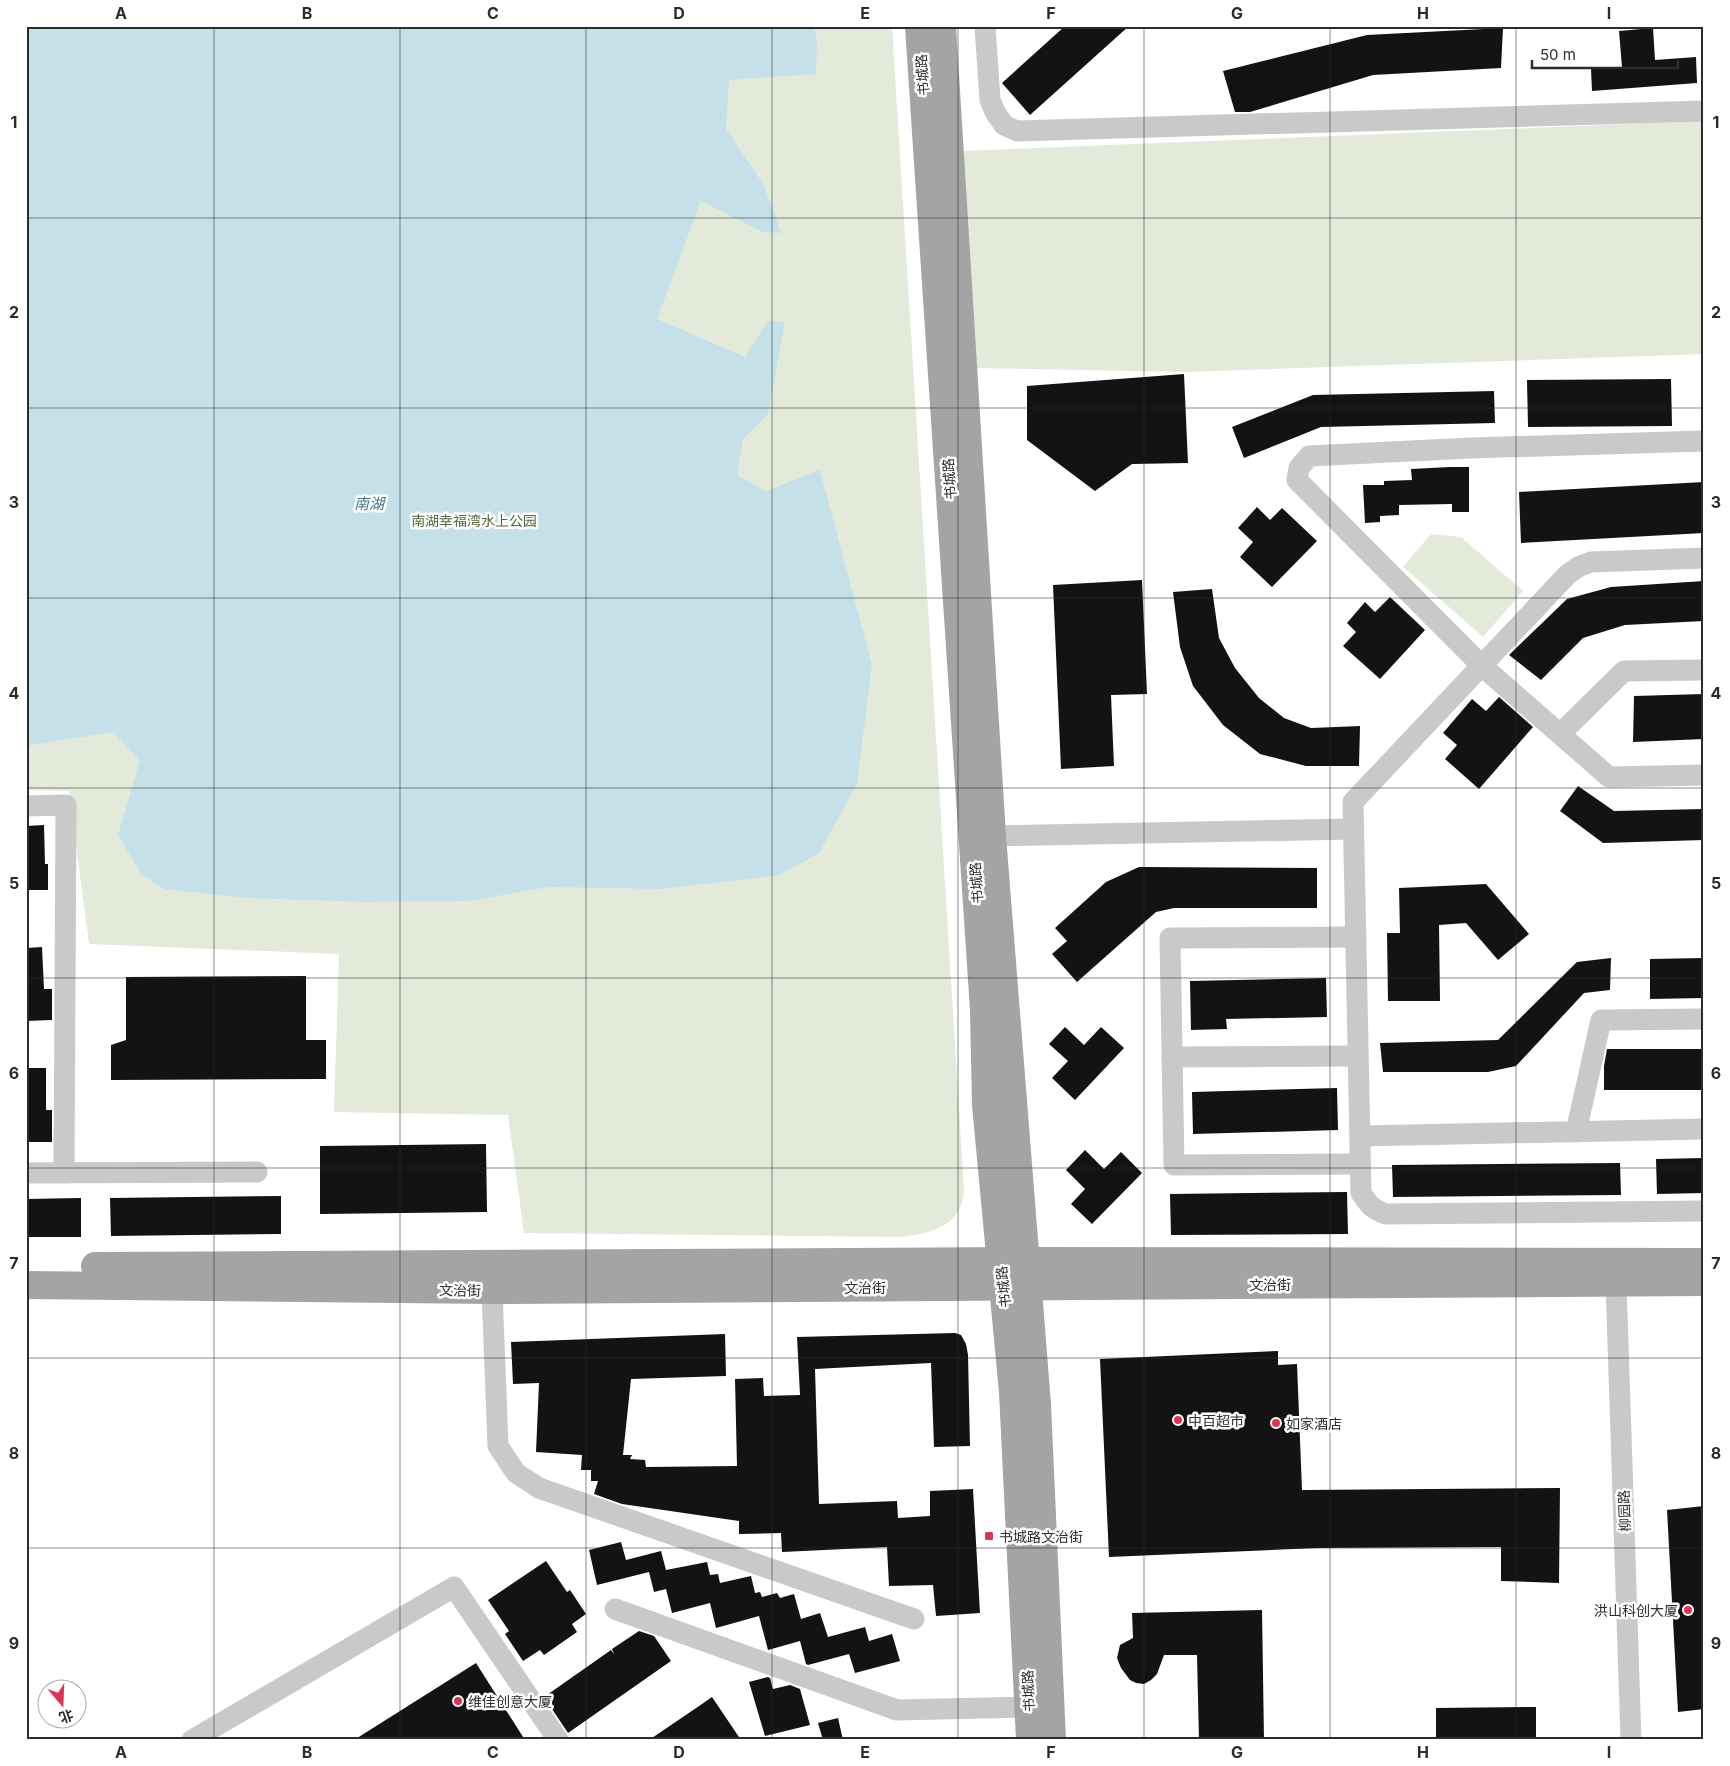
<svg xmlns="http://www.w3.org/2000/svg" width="1730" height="1766" font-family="Inter,'Noto Sans SC',sans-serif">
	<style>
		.green { fill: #e4eada }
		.water { fill: #c6e0e9 }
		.building { fill: #131313 }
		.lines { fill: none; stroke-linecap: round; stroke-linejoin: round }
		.minor { stroke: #c9c9c9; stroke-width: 21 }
		.major { stroke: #a4a4a4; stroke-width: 28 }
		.grid { fill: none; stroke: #2c2c2c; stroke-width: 1; stroke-opacity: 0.55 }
		.poi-dot { fill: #df3353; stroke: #fff; stroke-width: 2 }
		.labels { text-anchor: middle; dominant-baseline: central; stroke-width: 5; stroke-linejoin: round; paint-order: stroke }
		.street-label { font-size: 14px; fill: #2c2c2c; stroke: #fff }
		.park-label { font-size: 14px; fill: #54663c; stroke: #fff }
		.poi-label { font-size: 14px; fill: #2c2c2c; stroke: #fff; text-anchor: start }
		.water-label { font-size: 15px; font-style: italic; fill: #3e768b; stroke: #fff }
		.neatline { fill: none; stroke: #2c2c2c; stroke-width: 2 }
		.grid-label { font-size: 16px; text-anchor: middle; font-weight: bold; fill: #2c2c2c }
	</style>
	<rect width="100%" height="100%" fill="#fff"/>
	<g class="green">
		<path d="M 26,26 L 892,26 L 964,1190 C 963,1226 930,1234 900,1237 L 524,1233 L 508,1115 L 334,1112 L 339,954 L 89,944 L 69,791 L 26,790 Z"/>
		<polygon points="1704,121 1704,354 1187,372 975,368 963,151"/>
		<polygon points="1431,534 1461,537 1523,591 1483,637 1403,567"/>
	</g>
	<polygon class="water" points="26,26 814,26 817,41 816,74 729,80 726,129 764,185 781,233 762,232 701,201 657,319 745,357 768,321 785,322 768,414 743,439 737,475 766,491 820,470 872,665 857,784 819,853 780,875 662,889 548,887 469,901 366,902 246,898 164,889 141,874 118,835 140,760 113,732 26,746"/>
	<g class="building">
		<polygon points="1065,26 1129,26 1030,115 1002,83"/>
		<polygon points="1503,28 1501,68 1373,75 1250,112 1235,112 1223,71 1367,35"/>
		<polygon points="1653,28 1655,60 1696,57 1697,83 1592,91 1591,69 1622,67 1619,31"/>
		<polygon points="1184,374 1188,463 1132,464 1095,491 1027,440 1027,386"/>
		<polygon points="1671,379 1672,426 1528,427 1527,380"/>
		<polygon points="1494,391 1495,423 1321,427 1244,458 1232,427 1313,395"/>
		<polygon points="1450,467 1469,467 1469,512 1452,512 1452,504 1399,505 1399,515 1380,516 1380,522 1365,523 1363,485 1384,485 1384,481 1412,480 1411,469"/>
		<polygon points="1704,482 1704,533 1521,543 1519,492"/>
		<polygon points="1257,507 1270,520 1282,508 1317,541 1272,587 1240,557 1253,542 1238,528"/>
		<polygon points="1142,580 1147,694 1111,695 1114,766 1061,769 1053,585"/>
		<polygon points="1704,581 1704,621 1625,625 1583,638 1541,680 1509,655 1567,599 1611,587"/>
		<polygon points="1212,589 1219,638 1235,668 1259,698 1284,718 1311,728 1360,726 1359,766 1306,766 1260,754 1223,725 1193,686 1180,647 1173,592"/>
		<polygon points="1390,597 1425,630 1380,679 1343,646 1356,632 1347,623 1365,602 1375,612"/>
		<polygon points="1704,694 1704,739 1633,742 1634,696"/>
		<polygon points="1499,697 1533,727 1479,789 1445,759 1457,745 1443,733 1472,699 1486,711"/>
		<polygon points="1578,786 1614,811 1704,809 1704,840 1603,843 1560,811"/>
		<polygon points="44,825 45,864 48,864 48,890 26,890 26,826"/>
		<polygon points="1139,867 1317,868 1317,908 1174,908 1156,912 1077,982 1052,954 1067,941 1055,928 1106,882"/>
		<polygon points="1486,884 1529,934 1498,960 1466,923 1439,925 1440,1001 1388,1001 1387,933 1400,933 1399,888"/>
		<polygon points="42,947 44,989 52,989 52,1020 26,1021 26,948"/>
		<polygon points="1611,958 1610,990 1584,993 1516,1066 1488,1072 1383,1072 1380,1043 1498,1040 1577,962"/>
		<polygon points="1704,958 1704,998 1650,999 1650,959"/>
		<polygon points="306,976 306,1040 326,1040 326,1079 111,1080 111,1045 126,1040 126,977"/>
		<polygon points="1326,978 1327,1017 1226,1019 1227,1029 1191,1030 1190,981"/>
		<polygon points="1065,1027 1084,1045 1101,1027 1124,1048 1075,1100 1052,1078 1068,1061 1049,1044"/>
		<polygon points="1607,1049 1704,1049 1704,1090 1604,1090 1604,1066"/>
		<polygon points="26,1068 46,1068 46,1110 52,1110 52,1142 26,1142"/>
		<polygon points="1337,1088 1338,1130 1193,1134 1192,1092"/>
		<polygon points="486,1144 487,1212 320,1214 320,1146"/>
		<polygon points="1085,1150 1104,1169 1121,1152 1142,1173 1092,1224 1071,1204 1085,1189 1066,1170"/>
		<polygon points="1704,1158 1704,1193 1657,1194 1656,1159"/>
		<polygon points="1620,1163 1621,1195 1393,1197 1392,1165"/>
		<polygon points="1347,1192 1348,1234 1171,1235 1170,1194"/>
		<polygon points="281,1196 281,1234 111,1236 110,1198"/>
		<polygon points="81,1198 81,1237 26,1237 26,1199"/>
		<polygon points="955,1333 961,1335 966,1344 968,1355 970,1446 934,1447 931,1363 815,1369 819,1504 897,1501 898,1518 930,1516 930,1491 973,1489 980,1613 936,1616 933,1585 889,1586 887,1547 782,1552 781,1533 739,1534 739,1521 622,1504 594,1494 598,1481 591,1481 591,1470 581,1470 582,1455 536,1452 539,1383 513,1384 511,1342 725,1334 726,1376 631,1379 623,1455 632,1455 630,1459 645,1460 646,1467 737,1466 735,1379 763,1378 764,1396 800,1395 797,1337"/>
		<polygon points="1278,1351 1278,1365 1297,1364 1302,1490 1560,1488 1559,1583 1501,1581 1501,1547 1317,1548 1109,1557 1100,1359"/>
		<polygon points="1704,1506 1704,1709 1678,1712 1667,1510"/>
		<polygon points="621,1542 626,1560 661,1551 666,1570 707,1562 710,1575 718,1574 720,1583 751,1576 755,1593 760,1592 762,1597 777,1593 780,1598 794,1594 801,1619 820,1613 828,1637 865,1627 869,1641 892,1634 900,1661 855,1673 849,1654 808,1665 806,1664 800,1641 768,1650 759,1616 716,1628 710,1603 672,1613 666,1589 654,1592 649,1572 597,1585 589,1550"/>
		<polygon points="546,1561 567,1592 570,1590 586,1614 572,1624 577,1632 544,1655 540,1650 523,1661 505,1634 509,1631 488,1600"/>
		<polygon points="1262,1610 1264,1740 1199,1740 1197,1655 1164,1655 1157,1674 1151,1680 1144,1684 1136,1683 1130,1680 1121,1668 1117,1658 1120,1645 1133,1638 1132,1613"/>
		<polygon points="639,1631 654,1636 671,1661 568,1733 544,1697 611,1650 614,1654 612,1649"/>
		<polygon points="476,1663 525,1740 354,1740"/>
		<polygon points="768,1677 770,1678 773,1689 790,1685 800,1689 810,1725 765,1736 749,1682"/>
		<polygon points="712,1697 741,1740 649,1740 702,1704"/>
		<polygon points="1536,1707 1536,1740 1436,1740 1436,1708"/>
		<polygon points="838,1718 843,1740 823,1740 818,1723"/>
	</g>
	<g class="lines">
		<g class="minor">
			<polyline points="985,26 990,100 995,112 1004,125 1017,131 1704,111"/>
			<polyline points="1704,441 1471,448 1309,456 1299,468 1297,480 1482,666 1609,777 1704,775"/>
			<path d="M 1704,558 L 1591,562 L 1578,567 L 1567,575 L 1353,802 L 1361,1193 C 1369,1205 1372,1209 1386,1214 L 1704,1211"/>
			<polyline points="1560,734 1624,671 1704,670"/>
			<polyline points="26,806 66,805 64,1173"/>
			<polyline points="992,836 1354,829"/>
			<polyline points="1356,937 1170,938 1174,1165 1360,1164"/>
			<polyline points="1172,1057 1358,1056"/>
			<polyline points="1576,1132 1601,1020 1704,1019"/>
			<polyline points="1360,1136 1704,1129"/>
			<polyline points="26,1173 257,1172"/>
			<polyline points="1616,1282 1631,1740"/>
			<polyline points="492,1290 498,1446 516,1473 539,1488 914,1619"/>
			<polyline points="615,1609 897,1710 1029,1707"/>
			<polyline points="192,1740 454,1587 558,1740"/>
		</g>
		<g class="major">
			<polyline points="919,26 984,1010 986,1105 1013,1392 1030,1740"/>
			<polyline points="942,26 992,836 1037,1404 1052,1740"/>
			<polyline points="95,1266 1026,1261 1704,1262"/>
			<polyline points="26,1285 492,1290 1704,1282"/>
		</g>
	</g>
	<path class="grid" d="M 214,26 L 214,1740M 400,26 L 400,1740M 586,26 L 586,1740M 772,26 L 772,1740M 958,26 L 958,1740M 1144,26 L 1144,1740M 1330,26 L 1330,1740M 1516,26 L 1516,1740M 26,218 L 1704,218M 26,408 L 1704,408M 26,598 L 1704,598M 26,788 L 1704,788M 26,978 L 1704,978M 26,1168 L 1704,1168M 26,1358 L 1704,1358M 26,1548 L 1704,1548"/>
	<g class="poi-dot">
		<circle cx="1178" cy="1420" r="5"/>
		<circle cx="1276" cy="1423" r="5"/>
		<rect x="984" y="1531" width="10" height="10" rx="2.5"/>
		<circle cx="1688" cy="1610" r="5"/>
		<circle cx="458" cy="1701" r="5"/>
	</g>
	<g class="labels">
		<g class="street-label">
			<text transform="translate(922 75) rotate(-94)">书城路</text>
			<text transform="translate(949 479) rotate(-94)">书城路</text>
			<text transform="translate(976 883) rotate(-94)">书城路</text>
			<text x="1270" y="1284">文治街</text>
			<text x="865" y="1287">文治街</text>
			<text transform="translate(1003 1287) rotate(-96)">书城路</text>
			<text transform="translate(460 1290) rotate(1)">文治街</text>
			<text transform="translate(1624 1511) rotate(-92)">柳园路</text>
			<text transform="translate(1028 1691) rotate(-93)">书城路</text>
		</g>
		<g class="park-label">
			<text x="474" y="520">南湖幸福湾水上公园</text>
		</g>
		<g class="poi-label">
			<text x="1188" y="1420">中百超市</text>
			<text x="1286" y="1423">如家酒店</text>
			<text x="999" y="1536">书城路文治街</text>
			<text x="1678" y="1610" text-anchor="end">洪山科创大厦</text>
			<text x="468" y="1701">维佳创意大厦</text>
		</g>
		<g class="water-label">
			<text x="369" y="503">南湖</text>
		</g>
	</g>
	<rect width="1730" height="1766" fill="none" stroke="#ffffff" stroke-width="55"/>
	<g transform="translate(62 1704) rotate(161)"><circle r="24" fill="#ffffff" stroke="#ababab"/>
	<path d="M0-4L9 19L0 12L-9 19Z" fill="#df3353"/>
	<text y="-8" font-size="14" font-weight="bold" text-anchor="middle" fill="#2c2c2c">北</text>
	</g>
	<path d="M1532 60v8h146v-8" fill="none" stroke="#2c2c2c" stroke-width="2.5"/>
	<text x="1540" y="60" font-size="15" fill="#2c2c2c" stroke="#ffffff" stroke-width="4" paint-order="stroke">50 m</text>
	<rect x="28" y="28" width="1674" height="1710" class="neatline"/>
	<g class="grid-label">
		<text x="121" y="19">A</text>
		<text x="307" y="19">B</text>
		<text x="493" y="19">C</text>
		<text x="679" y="19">D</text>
		<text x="865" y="19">E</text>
		<text x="1051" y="19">F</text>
		<text x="1237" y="19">G</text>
		<text x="1423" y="19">H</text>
		<text x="1609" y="19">I</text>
		<text x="14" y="128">1</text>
		<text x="1716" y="128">1</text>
		<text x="14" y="318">2</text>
		<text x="1716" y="318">2</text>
		<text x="14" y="508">3</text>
		<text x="1716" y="508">3</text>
		<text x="14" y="699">4</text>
		<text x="1716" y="699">4</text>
		<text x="14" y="889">5</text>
		<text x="1716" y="889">5</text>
		<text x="14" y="1079">6</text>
		<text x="1716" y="1079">6</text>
		<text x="14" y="1269">7</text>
		<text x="1716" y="1269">7</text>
		<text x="14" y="1459">8</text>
		<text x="1716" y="1459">8</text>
		<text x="14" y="1649">9</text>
		<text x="1716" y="1649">9</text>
		<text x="121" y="1758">A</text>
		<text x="307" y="1758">B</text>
		<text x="493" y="1758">C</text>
		<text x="679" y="1758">D</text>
		<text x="865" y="1758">E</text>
		<text x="1051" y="1758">F</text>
		<text x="1237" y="1758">G</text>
		<text x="1423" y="1758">H</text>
		<text x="1609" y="1758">I</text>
	</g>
</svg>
